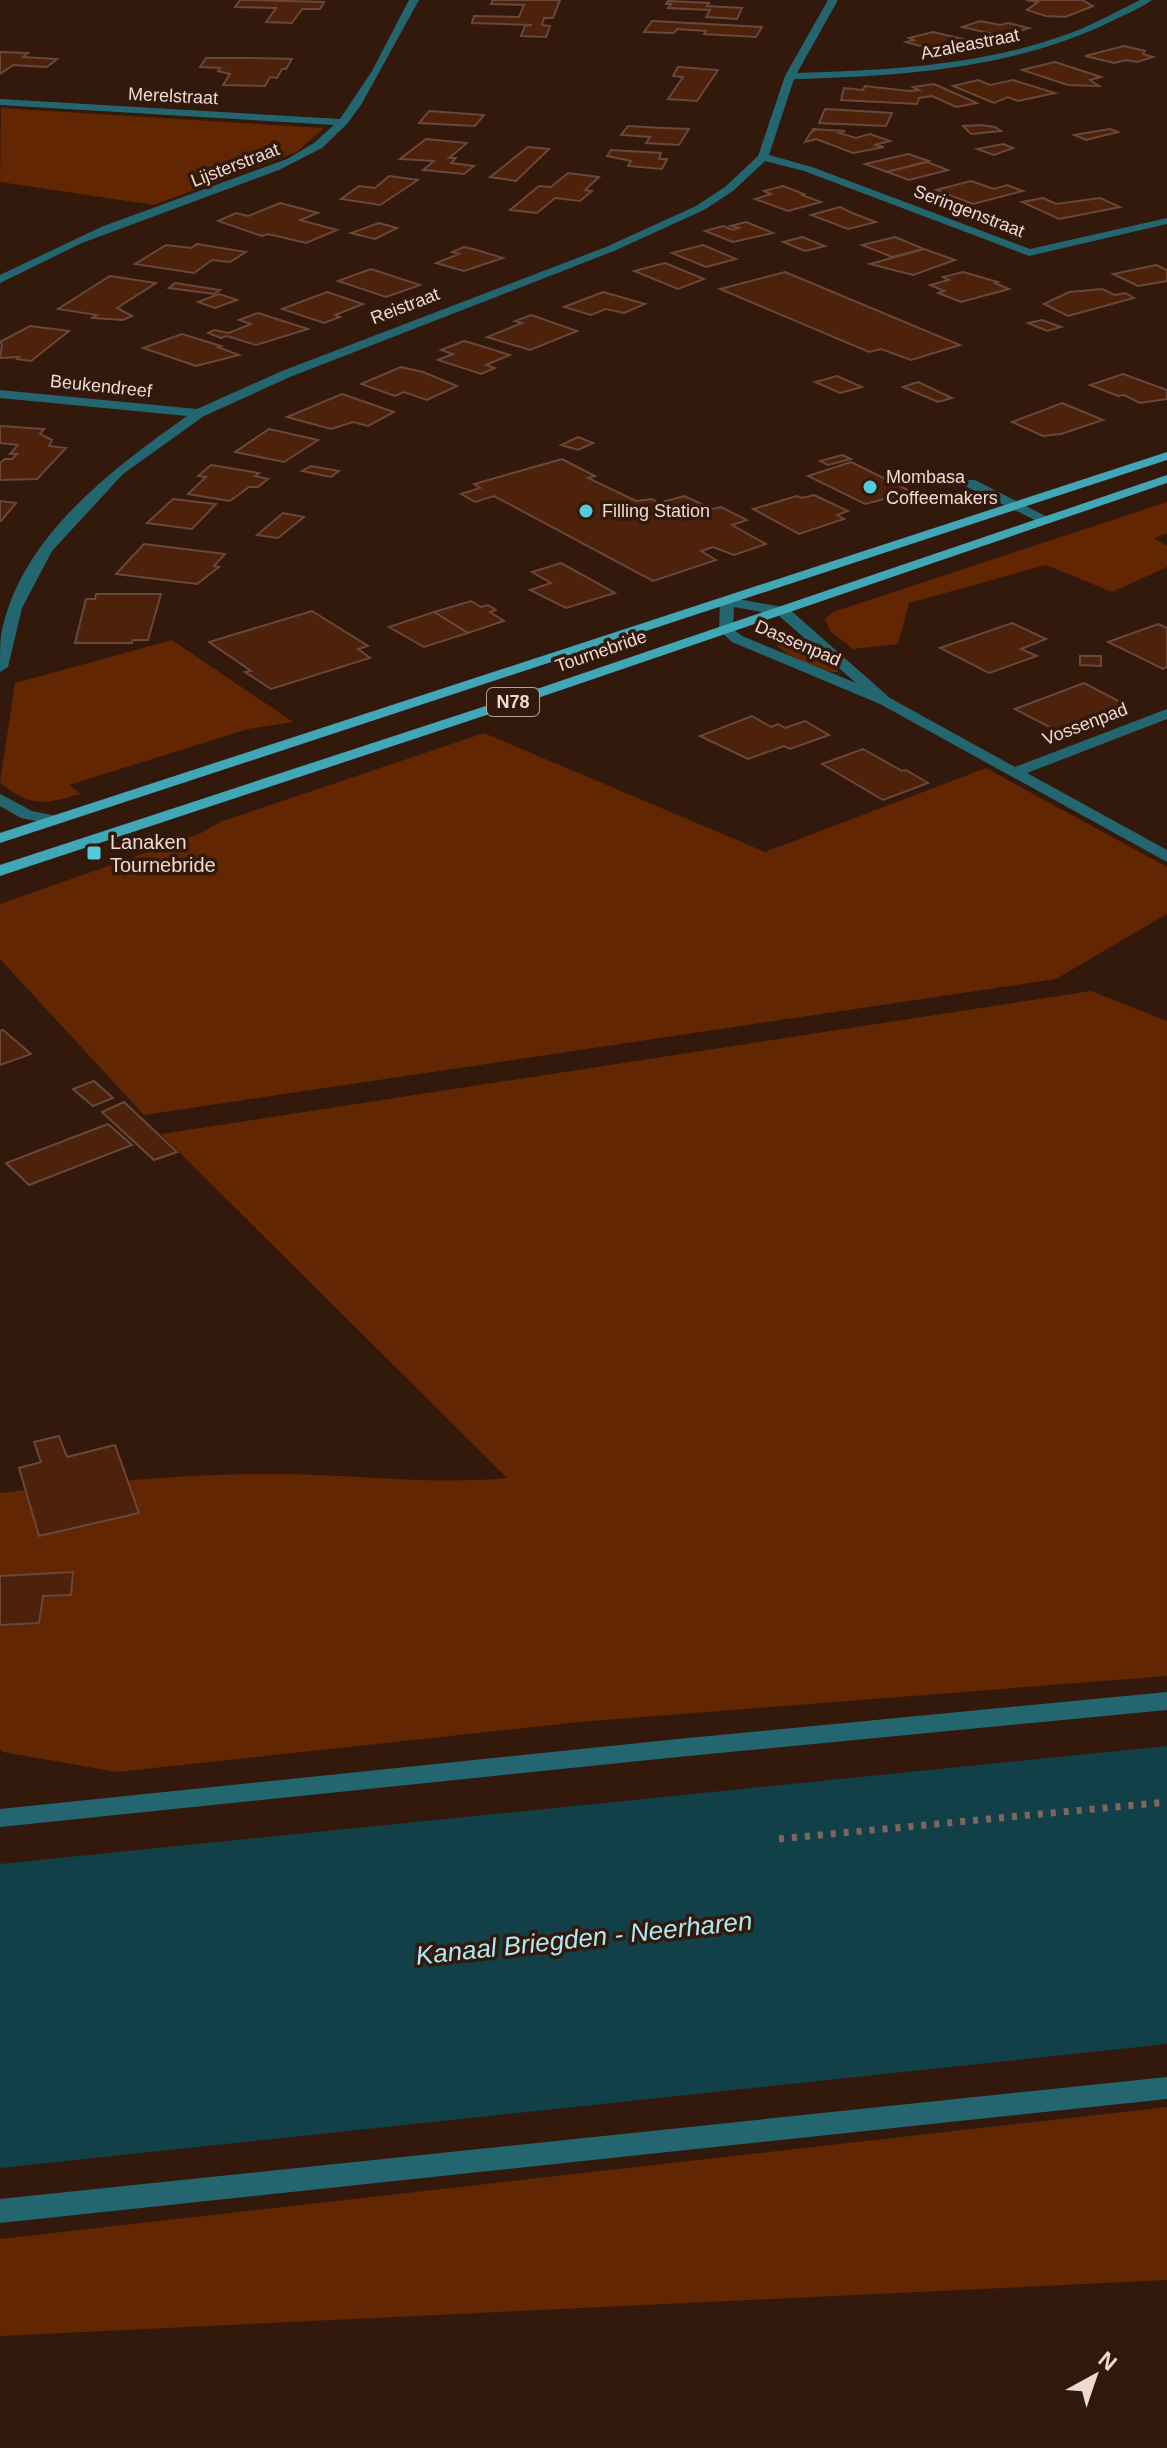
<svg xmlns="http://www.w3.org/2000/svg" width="1167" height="2448" font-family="Helvetica,sans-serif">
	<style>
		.green { fill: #622603 }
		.water { fill: #124048 }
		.building { fill: #4e210a; stroke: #67483a; stroke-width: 2 }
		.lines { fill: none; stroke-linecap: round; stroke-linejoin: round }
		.path { stroke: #7e665c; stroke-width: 7; stroke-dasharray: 5 8; stroke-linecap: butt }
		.service { fill: #246670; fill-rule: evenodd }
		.minor { fill: #246670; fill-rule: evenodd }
		.primary { fill: #41a6b6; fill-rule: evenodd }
		.poi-dot { fill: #54cadd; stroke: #33180c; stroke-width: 3 }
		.labels { text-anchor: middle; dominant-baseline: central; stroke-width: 7; stroke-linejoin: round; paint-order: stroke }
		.far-street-label { font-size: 18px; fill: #eddad2; stroke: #33180c }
		.far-poi-label { font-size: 18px; fill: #eddad2; stroke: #33180c; text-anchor: start }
		.shield { fill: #33180c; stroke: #b5a097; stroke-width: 2 }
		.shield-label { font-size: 18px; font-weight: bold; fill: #eddad2 }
		.poi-label { font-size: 20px; fill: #eddad2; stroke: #33180c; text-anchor: start }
		.near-water-label { font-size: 26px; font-style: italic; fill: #ade9f4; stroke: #33180c }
	</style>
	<rect width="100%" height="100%" fill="#33180c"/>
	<g class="green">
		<polygon points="1,108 324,128 297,152 154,205 0,182"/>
		<polygon points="1167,502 1167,533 1154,538 1167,546 1167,567 1112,592 1046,565 909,603 898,644 853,649 830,631 825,619 833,612"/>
		<path d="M 776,633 L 806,645 L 837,668 L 838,672 L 831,672 C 810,664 780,657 770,635 Z"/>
		<path d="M 172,640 L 293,722 L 248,729 L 69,785 L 81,794 C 43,804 32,808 0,783 L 15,683 Z"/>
		<polygon points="484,733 765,852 986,768 1167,867 1167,914 1056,979 144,1115 0,959 0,904 199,834 220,822"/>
		<path d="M 1091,991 L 1167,1021 L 1167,1676 L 580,1722 L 117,1772 L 3,1752 L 0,1749 L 0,1493 C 93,1483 187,1473 281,1474 C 357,1475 432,1485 507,1478 L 161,1134 Z"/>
		<polygon points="1167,2107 1167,2280 0,2336 0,2239"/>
	</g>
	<polygon class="water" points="1167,1746 1167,2044 0,2168 0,1864"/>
	<g class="building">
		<polygon points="240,0 254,0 324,2 320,9 302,9 292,23 266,22 276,8 235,7"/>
		<polygon points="493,0 560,0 553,18 544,18 542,25 550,26 546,37 521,36 525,26 532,25 472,23 474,16 519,17 524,5 491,4"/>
		<polygon points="1026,0 1082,0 1093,6 1065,17 1046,16 1027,10 1038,2"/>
		<polygon points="668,1 709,3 707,6 742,8 737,19 706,17 710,10 668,8 671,4 666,4"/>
		<polygon points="652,21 762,27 756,37 704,34 706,31 677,29 674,33 644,32"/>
		<polygon points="980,21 1000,25 1008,23 1029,28 1002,36 962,27"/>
		<polygon points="933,32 963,39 951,43 959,45 938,51 906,42 914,40 909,38"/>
		<polygon points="1124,46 1145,51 1143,54 1153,57 1137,62 1126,60 1114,63 1085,56"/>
		<polygon points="0,52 28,53 23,57 57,59 47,67 13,65 0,74"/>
		<polygon points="206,58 253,58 292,59 286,69 282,69 277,78 270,77 265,86 223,85 230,74 218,71 220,68 200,67"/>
		<polygon points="1055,62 1101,77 1090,80 1099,86 1068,85 1022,70"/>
		<polygon points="678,67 679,67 718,70 697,101 668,99 683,77 673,76"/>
		<polygon points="978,80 990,85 1013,80 1055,93 1018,101 1008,97 994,103 953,86"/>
		<polygon points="934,84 977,103 956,107 932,96 919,98 917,104 841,100 844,88 863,90 865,86 909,91 919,90 913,87"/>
		<polygon points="825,109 892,113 886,126 819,123"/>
		<polygon points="429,111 484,115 475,126 419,123"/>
		<polygon points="982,125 995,127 1001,131 971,134 963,126"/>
		<polygon points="628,126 664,128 689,129 679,145 646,143 650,137 621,135"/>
		<polygon points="812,129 845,131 839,133 856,138 870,134 890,141 874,145 884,147 853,153 816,139 805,142 811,132 816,130"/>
		<polygon points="1110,129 1118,132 1086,140 1074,135"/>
		<polygon points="426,139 467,143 449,158 456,158 451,163 474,166 464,174 423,170 434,161 400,159"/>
		<polygon points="1003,144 1013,148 994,155 977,149"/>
		<polygon points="528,147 549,149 516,181 490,177"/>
		<polygon points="611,150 661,153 659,159 667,159 662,169 628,166 631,161 607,156"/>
		<polygon points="908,154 929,161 887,172 865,164"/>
		<polygon points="927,162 948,170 909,180 887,172"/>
		<polygon points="568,173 599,177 585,190 592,191 580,201 555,198 537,213 510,210 539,186 551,187"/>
		<polygon points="389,176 418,180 380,205 341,199 359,186 375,188"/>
		<polygon points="971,181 994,189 1007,185 1023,191 973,204 936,190"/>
		<polygon points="783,186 804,194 802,195 821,202 788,211 755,199 771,194 764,191"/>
		<polygon points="1043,198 1056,204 1100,198 1120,207 1059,219 1022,202"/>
		<polygon points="280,203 318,213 300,220 337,230 306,243 268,234 262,236 218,221 236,213 248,216"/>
		<polygon points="840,207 852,213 876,222 848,229 811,215"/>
		<polygon points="746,222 773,233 733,242 705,231 723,226 733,230 739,228 731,226"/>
		<polygon points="379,223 397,228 375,239 351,233"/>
		<polygon points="802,237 825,246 805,251 783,242"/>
		<polygon points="895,237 924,249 892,257 862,245"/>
		<polygon points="197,244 246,252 230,262 212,260 194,273 135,264 166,245 191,248"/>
		<polygon points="703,245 736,259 706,267 672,253"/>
		<polygon points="464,247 473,249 503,258 464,271 436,263 459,254 452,252"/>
		<polygon points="924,249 955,260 913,275 870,264"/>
		<polygon points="665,263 704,279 678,289 634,271"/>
		<polygon points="1156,265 1167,270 1167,281 1138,286 1113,274"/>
		<polygon points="371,269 420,285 386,297 338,281"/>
		<polygon points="785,272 960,345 911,360 881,349 869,352 720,289"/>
		<polygon points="963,272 998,282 995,283 1009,289 961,302 938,293 944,291 930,285 949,280 943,277"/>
		<polygon points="110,276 156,283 117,308 132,316 123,320 92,318 97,315 58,309"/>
		<polygon points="175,283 220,290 214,294 169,288"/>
		<polygon points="1102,289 1115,295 1125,293 1134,298 1068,316 1044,304 1069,292"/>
		<polygon points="327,292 363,304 335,315 340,317 324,323 282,309"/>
		<polygon points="603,292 645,304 624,313 606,309 591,315 564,307"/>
		<polygon points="219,294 237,300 215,308 198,302"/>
		<polygon points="258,313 308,329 256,345 227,336 221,338 208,333 214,330 229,333 251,324 239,320"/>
		<polygon points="531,315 577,331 530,350 487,337 522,323 515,321"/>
		<polygon points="1042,320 1061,327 1047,331 1028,323"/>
		<polygon points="30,326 69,331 31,361 17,359 19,357 0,358 2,345 0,342"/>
		<polygon points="182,334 221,346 218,347 239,355 196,366 143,348"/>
		<polygon points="464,341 478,345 510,355 486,365 495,368 481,374 438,360 453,354 441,350"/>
		<polygon points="401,367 423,372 457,386 427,400 404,392 395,396 361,384"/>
		<polygon points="1123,374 1167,390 1167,399 1140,403 1124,395 1118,396 1090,385"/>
		<polygon points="837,376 862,387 840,393 815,382"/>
		<polygon points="918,382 952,398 938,402 903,387"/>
		<polygon points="342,394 394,412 368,426 353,422 331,429 287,417"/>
		<polygon points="1062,403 1103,420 1061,434 1043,436 1012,422"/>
		<polygon points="0,426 44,429 40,434 52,440 49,446 66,448 37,479 0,480 0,463 5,459 12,459 17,454 10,454 18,445 0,443"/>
		<polygon points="269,429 318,440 284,462 235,452"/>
		<polygon points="578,437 593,443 578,450 561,445"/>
		<polygon points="842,455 851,459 828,465 820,461"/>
		<polygon points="562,459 595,476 588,478 636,501 652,499 659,503 684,496 713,509 721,507 747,520 732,525 766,544 734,555 713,547 701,551 716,560 653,581 494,496 475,502 461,494 480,488 474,484"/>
		<polygon points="851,462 912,492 865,504 808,476"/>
		<polygon points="211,465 259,473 255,476 268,479 258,487 249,487 230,501 188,494 206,477 198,476"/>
		<polygon points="311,466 339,471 331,477 302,471"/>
		<polygon points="814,495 848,511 837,515 844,519 799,534 753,509 797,496 802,498"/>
		<polygon points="173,499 216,504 192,529 147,523"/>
		<polygon points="0,501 16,503 1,521 0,521"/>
		<polygon points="283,513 304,517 278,538 257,535"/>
		<polygon points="144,544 225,554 214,566 219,567 197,584 116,574"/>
		<polygon points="561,563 610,590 615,593 566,608 530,590 551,583 532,572"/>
		<polygon points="96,594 161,594 148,640 133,640 132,643 75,643 86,599 95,599"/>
		<polygon points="471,601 481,607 488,605 496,610 490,612 504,621 468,633 434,612"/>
		<polygon points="312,611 368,646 358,649 370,658 271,689 245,672 251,671 209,642"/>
		<polygon points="434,612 468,633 424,647 389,627"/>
		<polygon points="1012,623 1046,639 1021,649 1037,656 989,673 940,648"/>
		<polygon points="1158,624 1167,628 1167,667 1163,669 1108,642"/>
		<polygon points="1080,656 1101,656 1101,666 1080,665"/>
		<polygon points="1084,683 1126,705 1057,731 1015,709"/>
		<polygon points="752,716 771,727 778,724 785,728 805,721 829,735 790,749 784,746 748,759 700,736"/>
		<polygon points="863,749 902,771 906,770 928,783 883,800 822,764"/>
		<polygon points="3,1030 31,1054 0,1065 0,1031"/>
		<polygon points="94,1081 113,1098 93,1106 73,1089"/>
		<polygon points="124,1102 177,1152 154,1160 102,1112"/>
		<polygon points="108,1124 132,1145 29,1185 6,1163"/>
		<polygon points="59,1436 67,1457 115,1445 139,1513 39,1536 19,1468 41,1462 34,1442"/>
		<polygon points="73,1572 71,1595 43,1596 39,1623 0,1625 0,1576"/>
	</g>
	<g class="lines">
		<polyline class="path" points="779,1839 1167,1802"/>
		<g class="service">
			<polygon points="965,480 975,480 1055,521 1043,524 965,486"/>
			<polygon points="1167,1692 1167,1710 688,1756 679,1753 676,1747 679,1741 688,1738"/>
			<polygon points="1167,2077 1167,2099 0,2223 0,2199"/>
		</g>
		<g class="minor">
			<polygon points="409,0 419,0 361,105 347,124 322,148 279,170 82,243 0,283 0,275 101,227 287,159 314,143 334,125 0,105 0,99 340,119 372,71"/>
			<path d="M 828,0 L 838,0 L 797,73 C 886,70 977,66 1062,36 C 1089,27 1114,13 1140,0 L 1152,0 C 1141,8 1126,14 1114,20 C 1015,69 902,76 794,79 L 769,155 L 812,167 L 1030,249 L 1167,218 L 1167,224 L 1029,256 L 804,171 L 765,161 L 733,191 L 704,210 L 614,251 L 290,377 L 204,416 L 123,474 L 52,551 L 22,608 L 8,667 L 0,672 C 0,660 0,646 1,635 C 20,537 111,470 187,416 L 0,398 L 0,390 L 197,409 L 282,371 L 606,247 L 696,206 L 725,187 L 758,156 L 785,76 Z"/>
			<path d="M 727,597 L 788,608 L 890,698 L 1015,767 L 1167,709 L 1167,719 L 1027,773 L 1167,850 L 1167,862 L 880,704 L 732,642 L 719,630 L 720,601 ZM 734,607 L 778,615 L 856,683 L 742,636 L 733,629 Z"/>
			<polygon points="0,794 32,811 61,817 63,820 55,825 21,818 0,806"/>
			<polygon points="688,1738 697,1741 700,1747 697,1753 688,1756 0,1827 0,1809"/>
		</g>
		<g class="primary">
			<polygon points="1167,452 1167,460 0,843 0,833"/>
			<polygon points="1167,475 1167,483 529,701 0,876 0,865 519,695"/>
		</g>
	</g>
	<g class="poi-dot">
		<circle cx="870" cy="487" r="8"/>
		<circle cx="586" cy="511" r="8"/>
		<rect x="86" y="845" width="16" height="16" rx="4"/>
	</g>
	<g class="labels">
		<g class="far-street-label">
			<text transform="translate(970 44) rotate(-11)">Azaleastraat</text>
			<text transform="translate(173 96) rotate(3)">Merelstraat</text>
			<text transform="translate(235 165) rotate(-21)">Lijsterstraat</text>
			<text transform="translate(969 211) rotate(21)">Seringenstraat</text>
			<text transform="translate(405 306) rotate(-21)">Reistraat</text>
			<text transform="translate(101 386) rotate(6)">Beukendreef</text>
			<text transform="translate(798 643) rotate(23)">Dassenpad</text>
			<text transform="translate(601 651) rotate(-19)">Tournebride</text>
			<text transform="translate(1085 724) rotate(-21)">Vossenpad</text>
		</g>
		<g class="far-poi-label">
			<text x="886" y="477">Mombasa<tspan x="886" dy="21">Coffeemakers</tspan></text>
			<text x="602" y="511">Filling Station</text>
		</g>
		<rect class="shield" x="487" y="688" width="52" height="28" rx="6"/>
		<g class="shield-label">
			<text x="513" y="702">N78</text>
		</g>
		<g class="poi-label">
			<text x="110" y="842">Lanaken<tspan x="110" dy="23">Tournebride</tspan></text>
		</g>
		<g class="near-water-label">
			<text transform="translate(584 1938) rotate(-6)">Kanaal Briegden - Neerharen</text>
		</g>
	</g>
	<g transform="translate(1095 2376) rotate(40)" stroke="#33180c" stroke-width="6" paint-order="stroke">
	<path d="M0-6L14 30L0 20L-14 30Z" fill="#eddad2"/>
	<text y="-12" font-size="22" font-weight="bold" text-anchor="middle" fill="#eddad2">N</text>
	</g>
</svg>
